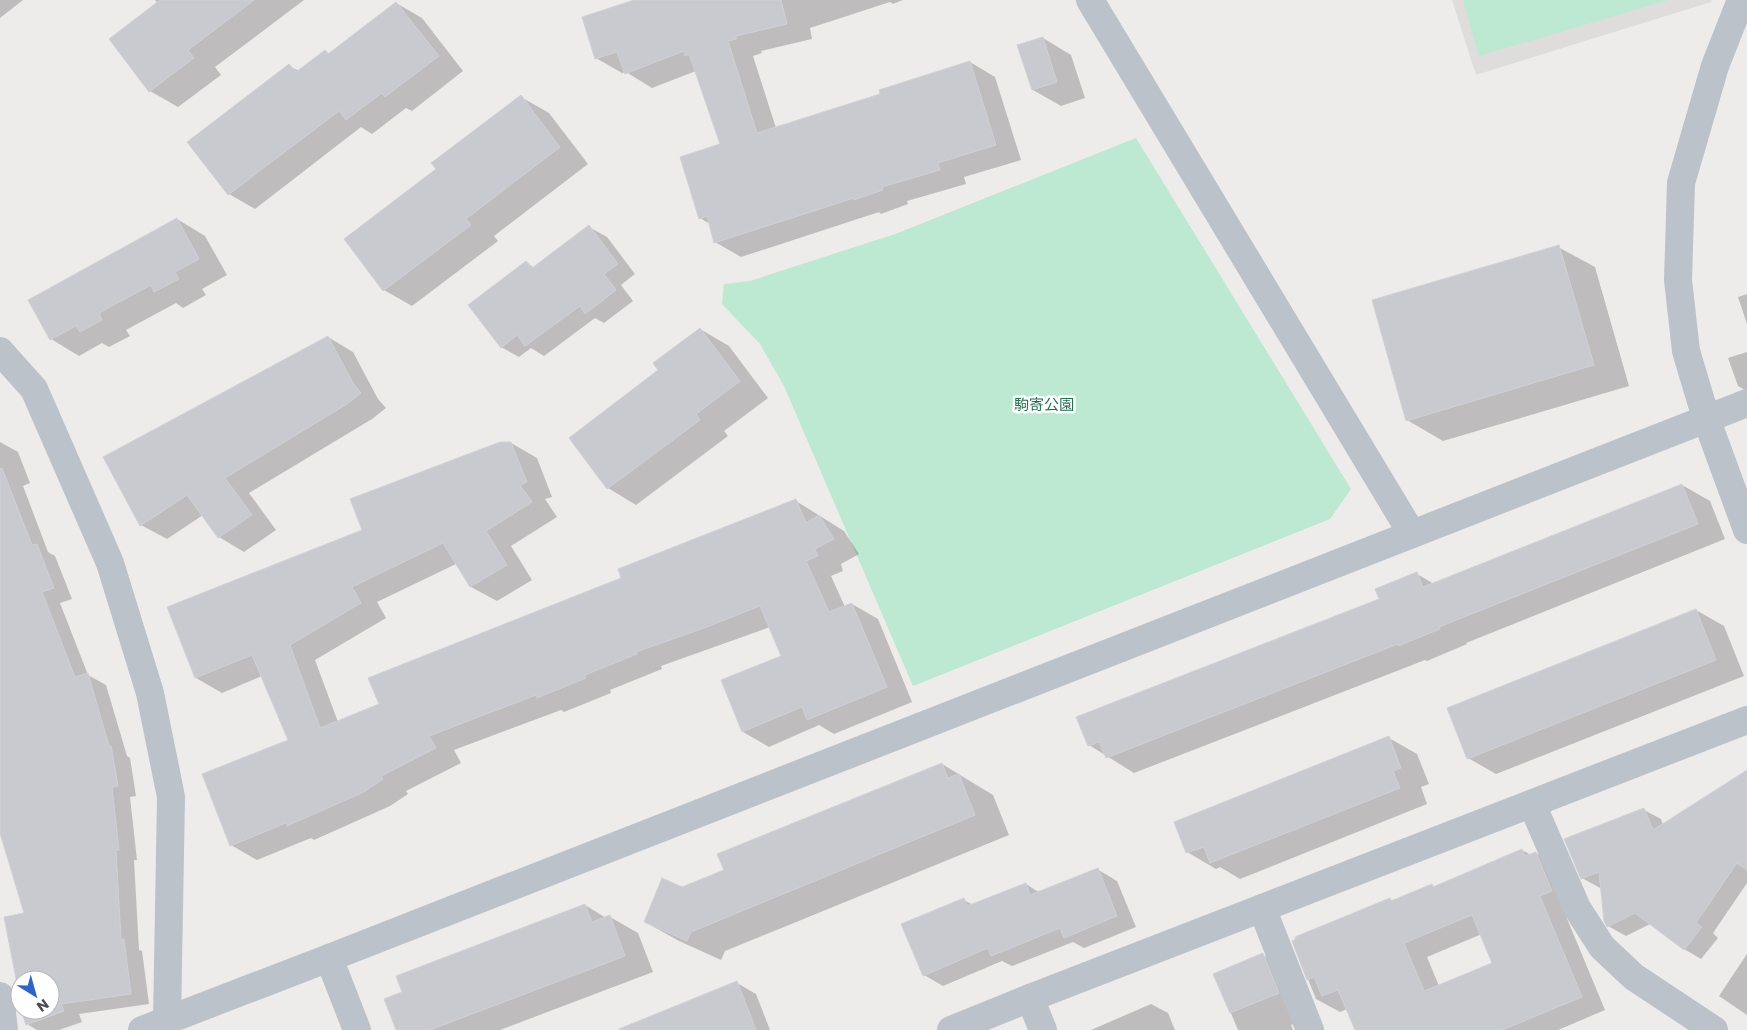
<svg xmlns="http://www.w3.org/2000/svg" width="1747" height="1030" font-family="Poppins,'Noto Sans JP',sans-serif">
	<style>
		.education { fill: #dfdcdc }
		.green { fill: #bde8d1 }
		.shadow { fill: #0003; fill-rule: evenodd }
		.building { fill: #c9cad0; stroke: #d0d1d6; fill-rule: evenodd }
		.lines { fill: none; stroke-linecap: round; stroke-linejoin: round }
		.minor { stroke: #bbc2c9; stroke-width: 28 }
		.labels { text-anchor: middle; dominant-baseline: central; stroke-width: 5; stroke-linejoin: round; paint-order: stroke }
		.park-label { font-size: 15px; fill: #206e4c; stroke: #fff }
	</style>
	<rect width="100%" height="100%" fill="#eeebeb"/>
	<polygon class="education" points="1452,0 1712,0 1711,2 1476,75"/>
	<g class="green">
		<polygon points="1463,0 1668,0 1479,56"/>
		<polygon points="1136,138 1351,489 1330,519 913,686 784,386 760,344 722,304 724,284 750,281 898,233"/>
	</g>
	<g class="shadow">
		<polygon points="0,0 23,0 0,18"/>
		<polygon points="155,0 304,0 215,67 221,75 178,107 150,91 158,4"/>
		<polygon points="638,0 903,0 893,4 890,2 810,28 812,39 761,51 762,53 753,56 776,128 882,95 970,62 995,77 1021,160 964,177 966,184 907,201 908,204 881,214 879,212 741,257 715,242 710,224 700,218 722,145 696,71 652,88 626,72 622,73 596,58"/>
		<polygon points="396,3 422,18 463,71 412,111 406,108 372,134 361,127 255,209 229,194 289,66 299,71 325,51 330,54"/>
		<polygon points="1043,38 1071,55 1085,98 1061,106 1033,90 1022,56"/>
		<polygon points="521,97 549,113 588,164 494,236 498,241 412,306 384,290 438,169"/>
		<polygon points="177,219 205,236 227,275 202,289 206,295 183,308 176,303 126,330 130,336 109,347 102,343 79,356 51,339"/>
		<polygon points="589,227 607,237 635,274 621,285 633,301 604,323 595,318 544,356 531,348 519,357 501,347 526,263 535,268"/>
		<polygon points="1558,247 1595,267 1629,386 1443,441 1407,420"/>
		<polygon points="1747,294 1747,324 1738,297"/>
		<polygon points="700,329 729,346 768,398 724,431 728,436 636,505 608,488 570,438 660,370"/>
		<polygon points="328,337 353,352 378,399 386,408 372,419 249,493 276,530 244,552 219,537 203,515 167,539 141,525"/>
		<polygon points="1747,352 1747,391 1738,386 1728,358"/>
		<polygon points="0,442 18,452 30,483 23,486 48,552 55,556 72,599 60,603 88,675 106,685 127,756 130,758 136,796 130,797 137,860 134,860 139,950 142,951 149,1004 79,1014 82,1022 59,1030 37,1030 27,1024 24,1010 50,1010 50,980 20,980 20,991 6,918 26,914 0,827"/>
		<polygon points="511,443 537,458 552,497 545,499 557,517 511,546 532,580 497,601 471,587 456,564 377,602 386,618 315,660 338,722 380,705 623,578 796,501 844,531 859,554 841,564 843,571 831,576 845,607 852,604 878,619 912,702 834,734 819,725 769,747 743,732 722,681 782,656 770,627 661,666 662,669 610,690 611,693 564,712 561,710 454,750 461,763 406,791 408,794 390,806 314,840 311,838 257,860 231,845 289,741 262,676 222,693 196,678 363,531"/>
		<polygon points="1682,485 1710,501 1725,539 1466,643 1467,644 1427,661 1425,660 1134,773 1089,745 1381,599 1417,574 1434,584"/>
		<polygon points="1696,610 1724,626 1744,676 1496,774 1468,758"/>
		<polygon points="1389,738 1417,754 1429,784 1421,787 1427,804 1240,879 1220,867 1216,869 1187,852"/>
		<polygon points="942,764 993,795 1009,835 725,951 721,960 679,941 645,922 682,888 725,871"/>
		<polygon points="1747,772 1747,883 1713,933 1718,938 1701,959 1684,949 1650,924 1626,936 1608,926 1602,887 1600,888 1582,878 1644,810 1661,819 1663,825"/>
		<path d="M 1522,850 L 1531,855 L 1536,853 L 1559,867 L 1563,909 L 1605,1010 L 1558,1030 L 1356,1030 L 1347,1009 L 1340,1012 L 1316,999 L 1293,942 L 1390,899 L 1393,901 L 1432,885 L 1435,887 ZM 1482,934 L 1494,963 L 1439,986 L 1427,957 Z"/>
		<polygon points="1097,869 1117,881 1136,927 1084,948 1073,942 1012,966 1002,961 943,986 924,975 964,900 973,905 1026,884 1040,893"/>
		<polygon points="585,905 606,918 610,917 638,933 653,972 500,1030 397,1030 404,993"/>
		<polygon points="1747,954 1747,1015 1719,996"/>
		<polygon points="1263,955 1280,964 1302,1021 1291,1025 1293,1030 1238,1030 1215,975"/>
		<polygon points="737,983 756,994 770,1030 620,1030"/>
		<polygon points="1151,1004 1168,1013 1175,1030 1091,1030"/>
	</g>
	<g class="building">
		<polygon points="160,0 254,0 188,50 194,58 149,92 109,39"/>
		<polygon points="634,0 781,0 787,24 736,36 736,39 728,41 757,133 880,94 879,90 970,61 996,145 938,163 940,170 882,187 883,190 854,200 854,198 714,243 707,216 699,219 680,157 720,144 689,54 685,56 684,51 625,74 617,52 595,59 582,17"/>
		<polygon points="396,2 439,56 385,97 382,93 346,120 339,111 228,195 187,142 289,64 296,72 325,50 328,54"/>
		<polygon points="1043,37 1057,82 1032,90 1017,45"/>
		<polygon points="521,95 560,147 466,219 471,225 383,291 344,239 436,169 431,163"/>
		<polygon points="177,218 199,259 175,272 179,279 154,292 151,285 99,313 102,320 80,332 76,326 50,340 28,300"/>
		<polygon points="589,225 618,264 604,274 616,290 585,314 580,306 525,346 517,335 501,348 468,305 526,261 532,268"/>
		<polygon points="1559,245 1594,365 1406,421 1372,300"/>
		<polygon points="700,328 740,381 696,414 700,420 607,489 569,438 658,370 653,363"/>
		<polygon points="328,336 353,383 361,393 347,404 225,478 252,515 218,538 187,495 140,526 103,457"/>
		<polygon points="500,442 511,442 527,482 520,485 532,502 486,531 507,565 470,587 443,543 352,587 361,603 290,645 320,728 379,704 368,678 621,578 618,569 796,499 806,523 819,515 834,539 815,549 818,556 806,561 829,612 852,603 887,687 807,720 802,707 742,732 721,680 781,656 760,606 707,627 636,652 637,654 585,675 586,678 537,698 536,695 429,736 436,748 381,776 383,779 364,792 287,826 286,823 230,846 202,774 288,740 252,655 195,678 167,607 362,530 350,499"/>
		<polygon points="2,468 32,545 37,544 54,588 42,592 75,677 88,673 109,746 111,746 118,786 112,787 119,850 116,850 121,940 124,939 131,994 61,1004 64,1011 26,1025 21,1010 50,1010 50,980 20,980 20,1008 16,996 19,994 4,917 24,913 0,833 0,469"/>
		<polygon points="1682,484 1698,524 1439,627 1440,629 1398,646 1398,644 1106,758 1099,742 1088,746 1076,717 1379,599 1375,589 1417,572 1423,587"/>
		<polygon points="1696,609 1716,660 1467,759 1447,708"/>
		<polygon points="1389,736 1401,768 1393,771 1400,788 1210,863 1204,847 1186,853 1174,822"/>
		<polygon points="942,763 948,778 959,774 975,815 691,932 687,941 644,922 662,878 682,887 724,870 717,854"/>
		<polygon points="1747,770 1747,870 1737,863 1696,923 1702,927 1684,950 1635,913 1607,927 1604,921 1599,872 1581,879 1564,839 1644,808 1653,830"/>
		<path d="M 1522,849 L 1525,856 L 1536,852 L 1552,891 L 1540,896 L 1582,997 L 1502,1030 L 1355,1030 L 1338,990 L 1322,996 L 1314,977 L 1307,980 L 1292,941 L 1296,939 L 1295,937 L 1390,898 L 1391,901 L 1432,884 L 1433,887 ZM 1472,915 L 1492,963 L 1424,991 L 1404,943 Z"/>
		<polygon points="1098,868 1117,916 1064,938 1060,928 991,956 988,948 923,976 901,924 964,898 967,906 1026,883 1030,895"/>
		<polygon points="585,904 592,922 610,915 625,956 430,1030 396,1030 384,999 402,992 396,976"/>
		<polygon points="1263,953 1279,993 1230,1013 1213,974"/>
		<polygon points="737,981 756,1030 619,1030 619,1029"/>
	</g>
	<g class="lines">
		<g class="minor">
			<polyline points="1090,0 1412,534"/>
			<polyline points="1741,0 1715,66 1681,183 1678,280 1686,351 1706,418 1747,530"/>
			<polyline points="0,351 34,389 110,563 150,693 171,797 167,1021"/>
			<polyline points="1532,804 1577,908 1602,947 1634,977 1714,1030"/>
			<polyline points="1262,908 1310,1030"/>
			<polyline points="329,958 357,1030"/>
			<polyline points="0,996 4,1030"/>
			<polyline points="1030,998 1043,1030"/>
			<polyline points="142,1030 329,958 1747,403"/>
			<polyline points="951,1030 1030,998 1747,720"/>
		</g>
	</g>
	<g class="labels">
		<g class="park-label">
			<text x="1044" y="404">駒寄公園</text>
		</g>
	</g>
	<g transform="translate(35 995) rotate(143)"><circle r="24" fill="#ffffff" stroke="#b5b8bb"/>
	<path d="M0-4L9 19L0 12L-9 19Z" fill="#2c65c7"/>
	<text y="-8" font-size="14" font-weight="bold" text-anchor="middle" fill="#464d56">N</text>
	</g>
</svg>
